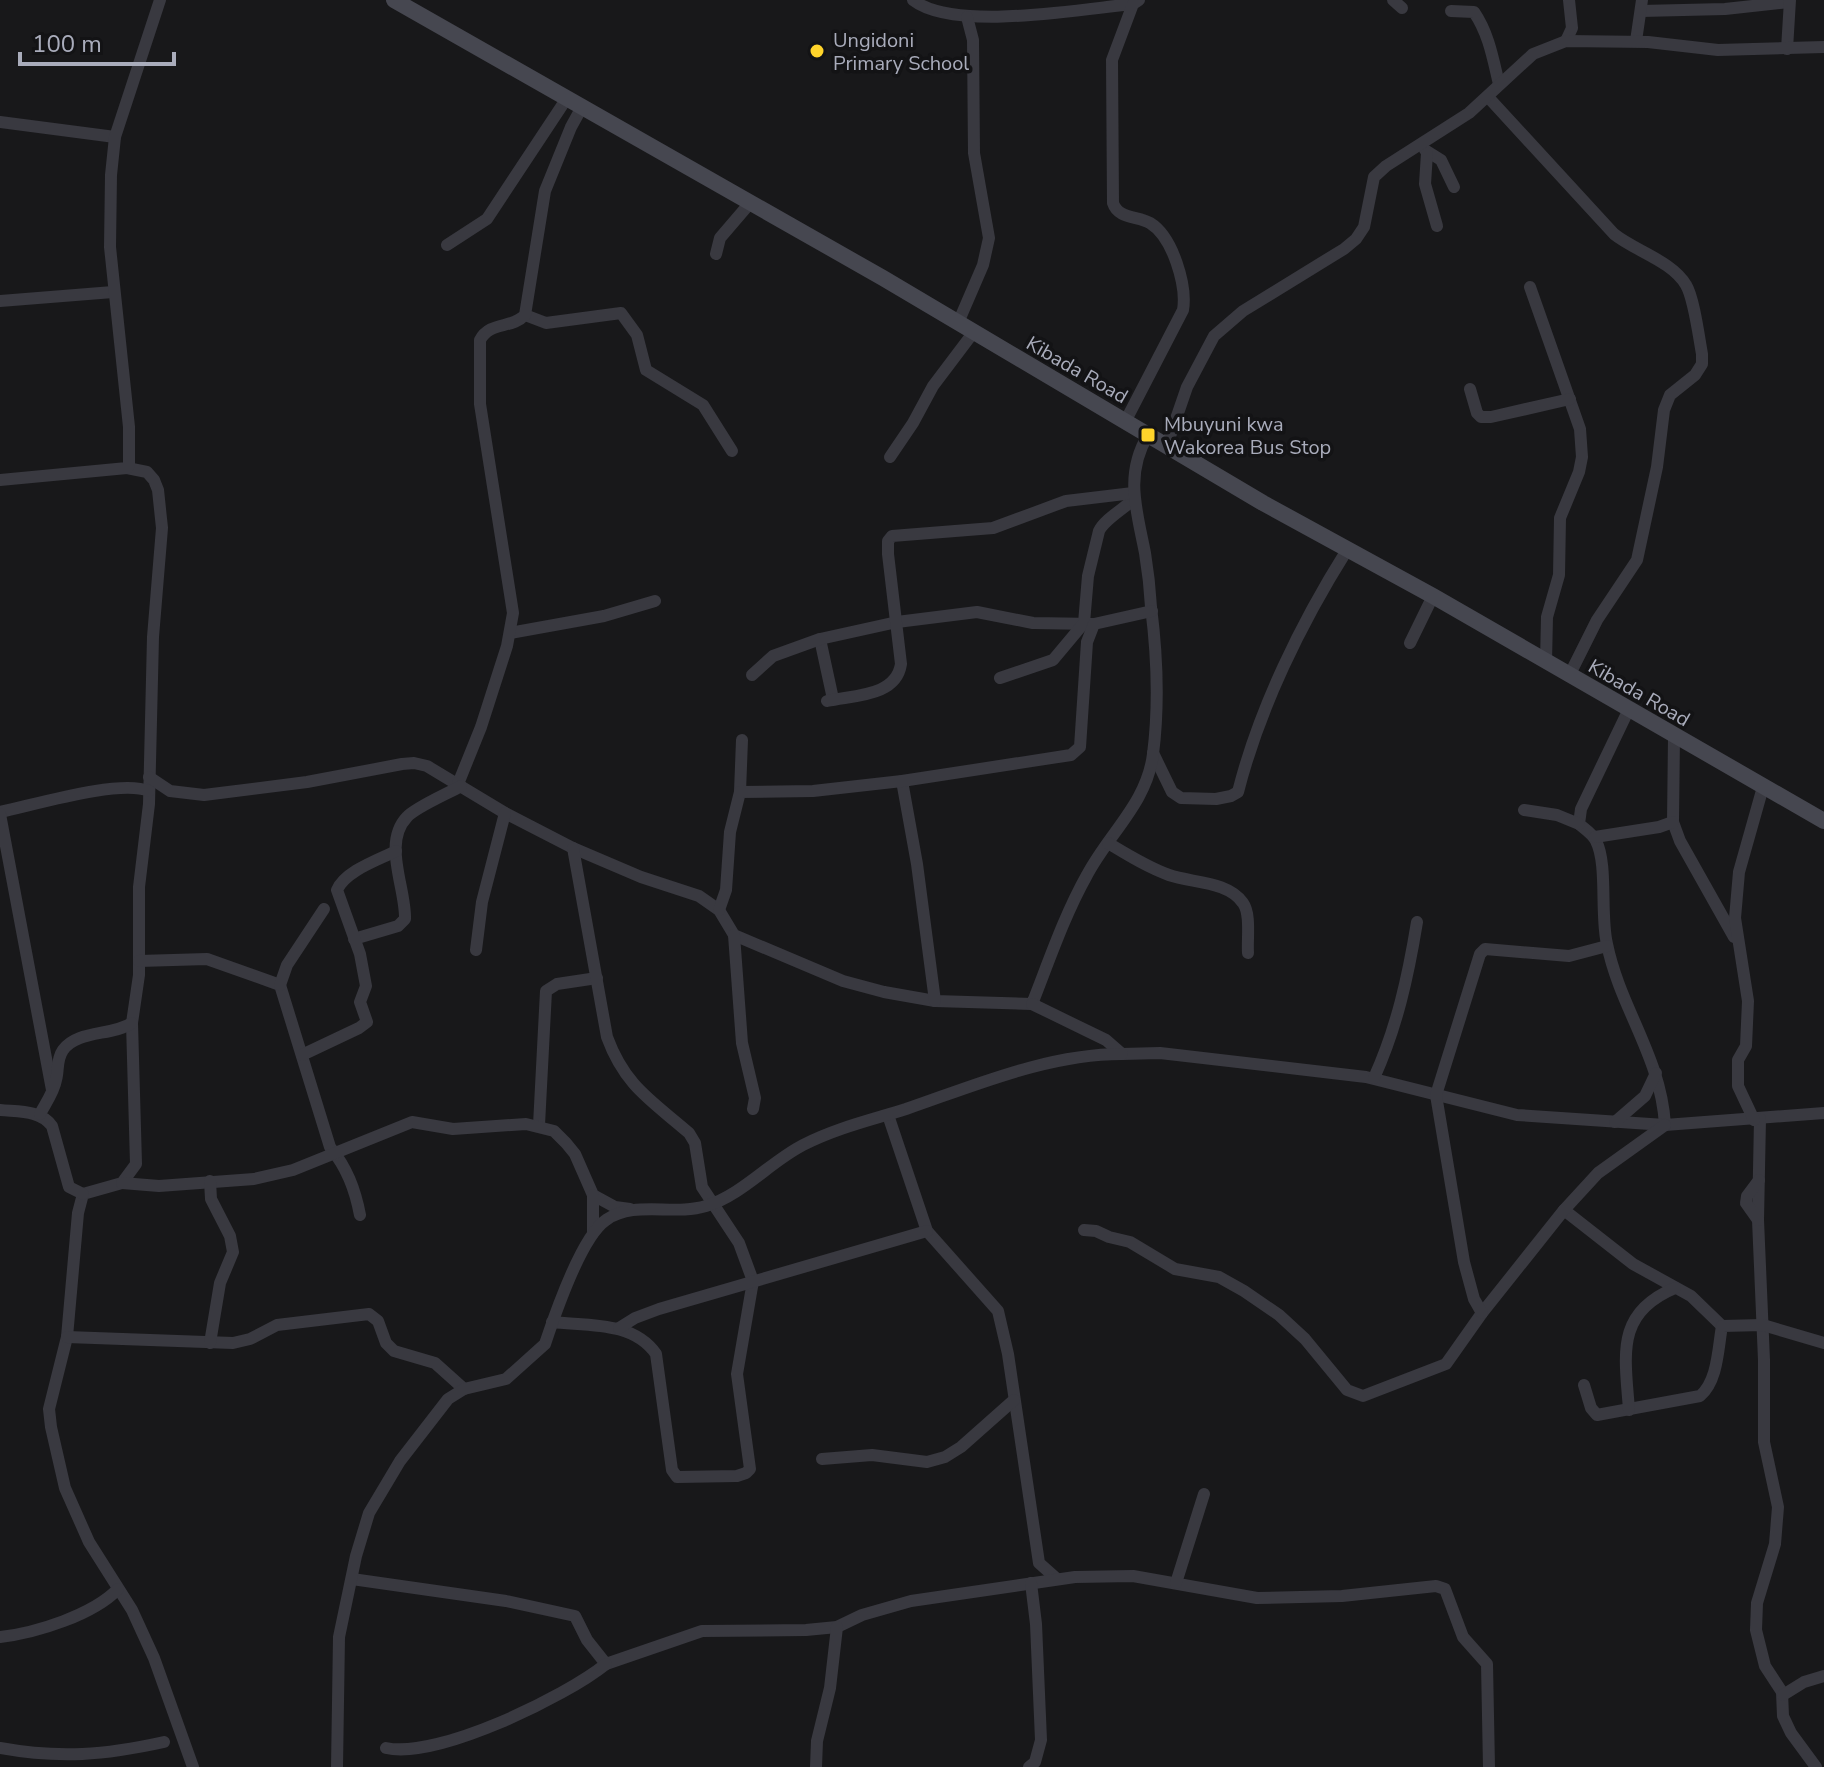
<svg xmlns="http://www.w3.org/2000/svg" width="1824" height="1767" font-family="'Nunito Sans',sans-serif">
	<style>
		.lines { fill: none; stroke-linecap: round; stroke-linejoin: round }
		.street { stroke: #393940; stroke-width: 12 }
		.secondary { stroke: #464750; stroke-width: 16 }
		.poi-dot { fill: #ffd42b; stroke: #131315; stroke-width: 3 }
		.labels { text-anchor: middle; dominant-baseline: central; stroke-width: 7; stroke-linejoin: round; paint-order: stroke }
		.poi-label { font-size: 20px; fill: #a9acbb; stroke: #131315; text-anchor: start }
		.street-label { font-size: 20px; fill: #a9acbb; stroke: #131315 }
	</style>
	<rect width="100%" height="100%" fill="#18181a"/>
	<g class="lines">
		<g class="street">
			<path d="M 913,0 C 954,32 1081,9 1133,4"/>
			<polyline points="1393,0 1402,8"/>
			<path d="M 1451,11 L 1474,12 C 1489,34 1493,59 1499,84"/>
			<polyline points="1641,11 1725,9 1789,2"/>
			<polyline points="1566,41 1572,28 1569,0"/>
			<polyline points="1636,41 1642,0"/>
			<polyline points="1787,49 1790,0"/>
			<path d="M 1488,97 L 1614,234 C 1635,251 1672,261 1686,285 C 1694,298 1699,338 1702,354 L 1702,364 L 1695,375 L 1670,395 L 1664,410 L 1657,467 L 1637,560 L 1597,620 L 1569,676"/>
			<polyline points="0,122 115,137"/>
			<polyline points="1425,150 1441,160 1454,187"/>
			<polyline points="1427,153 1425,184 1437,226"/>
			<polyline points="447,245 487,219 567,98"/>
			<polyline points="716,254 720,238 750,203"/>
			<polyline points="1530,287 1580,429 1582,457 1579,472 1560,518 1559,575 1547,617 1546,662"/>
			<polyline points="0,301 113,292"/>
			<polyline points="525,315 546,323 621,313 637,335 646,370 703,405 732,451"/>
			<polyline points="958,323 983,265 989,238 974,153 973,40 967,17"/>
			<polyline points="1470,389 1477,413 1481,417 1491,417 1570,399"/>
			<path d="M 1125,422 L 1183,310 C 1187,286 1173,237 1150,223 C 1138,216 1118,219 1113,203 L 1112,60 L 1133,4 L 1139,0"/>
			<polyline points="1167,445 1187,387 1214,336 1243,311 1344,249 1356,239 1364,227 1374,177 1386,166 1469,113 1533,54 1566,41 1648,42 1718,50 1824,47"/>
			<polyline points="890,457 913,423 933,386 973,333"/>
			<polyline points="127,468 147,472 154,480 158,490 162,528 153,637 149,804 139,887 139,975 132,1023 136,1164 122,1183 83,1194 78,1213 67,1337 49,1409 51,1427 65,1488 89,1542 132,1610 154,1658 193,1767"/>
			<polyline points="0,480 127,468 129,465 129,427 110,247 111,175 115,137 160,0"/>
			<polyline points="510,633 604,616 655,601"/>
			<polyline points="820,639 833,699"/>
			<polyline points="1410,643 1433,596"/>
			<polyline points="752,675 773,656 820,639 897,622 977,612 1033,623 1094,624"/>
			<path d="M 1000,678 L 1053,660 L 1084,623 L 1088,576 L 1099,531 C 1104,520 1123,509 1133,500"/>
			<path d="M 827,701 C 853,695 896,697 901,664 L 888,554 L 888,541 L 892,536 L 993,528 L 1066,501 L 1133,493"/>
			<path d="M 1629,709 L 1581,809 L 1579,824 C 1585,829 1593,834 1596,841 C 1608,864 1600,915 1607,944 C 1620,1008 1661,1057 1665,1125 L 1824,1113"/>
			<polyline points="1674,737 1673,822 1680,841 1734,937"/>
			<path d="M 1153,753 L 1172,792 L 1181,798 L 1216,799 L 1231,796 L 1238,792 C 1259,709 1301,623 1347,550"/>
			<path d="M 149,777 L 170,791 L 204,795 L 307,782 L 402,764 L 414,763 L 427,766 L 505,813 L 573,848 L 641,877 L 699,896 L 719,910 L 734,935 L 843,981 L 884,992 L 935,1001 L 1032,1004 C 1049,961 1064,916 1087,875 C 1109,833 1147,803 1153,754 C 1159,707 1157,654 1151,607 C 1150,589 1148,571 1145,553 C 1137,511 1124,475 1148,435"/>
			<polyline points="902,781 917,864 935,1001"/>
			<path d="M 458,784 L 481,727 L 507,646 L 513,613 L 480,404 L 480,340 C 490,321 512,329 525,315 L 545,191 L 571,127 L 582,107"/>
			<polyline points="740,792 742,740"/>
			<polyline points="1524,810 1557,815 1579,824"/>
			<path d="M 0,812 C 34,805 119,779 149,791"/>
			<polyline points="0,814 52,1090"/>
			<polyline points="1595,837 1659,827 1673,822"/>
			<path d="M 1108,843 C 1128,855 1147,867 1169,875 C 1192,883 1228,881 1243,903 C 1251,914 1247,939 1248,953"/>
			<polyline points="719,910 726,890 730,832 740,792 813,791 902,781 1071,755 1080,747 1087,642 1094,624 1152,611"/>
			<polyline points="734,935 742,1043 755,1098 753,1109"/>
			<path d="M 354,939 L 398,926 L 405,919 C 406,888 382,843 407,817 C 416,807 447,794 461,786"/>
			<polyline points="476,950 482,902 505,813"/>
			<path d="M 139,961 L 207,959 L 280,985 L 330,1147 C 347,1168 355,1189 360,1215"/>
			<polyline points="280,985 287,965 324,909"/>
			<polyline points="1032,1004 1106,1040 1122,1054 1160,1053 1366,1077 1517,1115 1665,1125"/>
			<path d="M 302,1055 L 359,1028 L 367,1022 L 360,1002 L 366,986 L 360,954 L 337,890 C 345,871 378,860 396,851"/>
			<path d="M 1374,1078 C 1397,1027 1408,977 1417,922"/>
			<path d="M 0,1110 C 19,1112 40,1110 52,1126 L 69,1187 L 83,1194"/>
			<path d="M 40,1114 C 45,1104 54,1092 56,1080 C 59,1070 56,1060 63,1050 C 77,1030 112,1036 132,1023"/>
			<polyline points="888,1115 927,1231 998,1311 1008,1354 1039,1563 1057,1579"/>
			<polyline points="1760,1119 1758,1220 1764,1360 1764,1442 1778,1507 1775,1544 1757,1603 1756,1630 1765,1666 1782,1692 1783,1716 1791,1733 1816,1767"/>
			<polyline points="1754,1120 1738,1086 1738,1060 1746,1046 1748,1001 1735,918 1739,872 1763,787"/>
			<polyline points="1615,1122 1645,1096 1656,1073"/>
			<polyline points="539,1125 546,991 557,984 597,978"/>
			<polyline points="122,1183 159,1186 254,1179 293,1170 412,1122 453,1129 526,1124 554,1131 566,1143 575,1154 593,1195 615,1207 630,1209"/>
			<polyline points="593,1195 593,1233"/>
			<polyline points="1564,1210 1633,1264 1691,1296 1722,1326"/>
			<polyline points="1758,1220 1746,1203 1747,1196 1759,1180"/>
			<polyline points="1084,1230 1096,1231 1109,1237 1130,1242 1175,1269 1219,1277 1244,1291 1279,1315 1305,1339 1347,1390 1363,1396 1446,1364 1482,1313 1564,1210 1598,1173 1665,1125"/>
			<polyline points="1482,1313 1474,1299 1464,1262 1436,1095 1480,954 1485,949 1569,956 1607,946"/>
			<path d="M 552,1322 C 588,1326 633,1321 656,1354 L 672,1470 L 677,1477 L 737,1476 L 746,1473 L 750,1469 L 737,1374 L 753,1281 L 739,1243 L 702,1187 L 695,1143 L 689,1133 C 651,1100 625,1086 607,1037 L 573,848"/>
			<polyline points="619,1328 635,1318 659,1309 927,1231"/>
			<polyline points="67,1337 233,1343 250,1339 277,1325 369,1314 378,1321 386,1343 394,1351 435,1363 464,1389"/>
			<polyline points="210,1343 220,1283 233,1252 230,1236 211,1199 210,1181"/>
			<path d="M 1584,1385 L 1591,1408 L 1597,1415 L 1700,1396 C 1718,1381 1718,1348 1722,1326 L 1763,1325 L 1824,1343"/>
			<path d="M 1629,1410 C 1625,1355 1615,1313 1675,1288"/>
			<polyline points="822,1459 872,1455 927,1462 945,1457 961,1447 1014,1400"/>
			<polyline points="352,1579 506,1601 575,1616 587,1640 606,1664 702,1631 806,1630 837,1627 862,1615 911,1601 1075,1577 1133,1576 1257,1598 1342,1596 1436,1586 1445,1589 1463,1637 1487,1664 1489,1767"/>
			<polyline points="1176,1583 1204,1494"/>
			<path d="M 0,1637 C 36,1633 93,1615 118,1589"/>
			<polyline points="1783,1695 1804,1682 1824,1676"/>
			<path d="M 0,1748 C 60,1759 105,1755 164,1742"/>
			<path d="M 386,1748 C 438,1759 565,1697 606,1664"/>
			<path d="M 337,1767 L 339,1637 L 356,1556 L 369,1513 L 400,1461 L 448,1399 L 464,1389 L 506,1379 L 545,1344 C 555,1314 581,1237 606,1220 C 634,1200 673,1216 706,1206 C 742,1195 770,1162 803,1145 C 836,1128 871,1120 906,1109 C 976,1085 1048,1054 1122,1054"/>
			<polyline points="816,1767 817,1741 830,1688 837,1627"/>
			<polyline points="1029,1767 1035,1762 1041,1740 1036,1624 1031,1583"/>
		</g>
		<polyline class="secondary" points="394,0 883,278 1263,503 1433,596 1824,821"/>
	</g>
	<g class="poi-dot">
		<circle cx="817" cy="51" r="8"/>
		<rect x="1140" y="427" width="16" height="16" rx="4"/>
	</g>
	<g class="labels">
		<g class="poi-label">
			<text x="833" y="40">Ungidoni<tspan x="833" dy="23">Primary School</tspan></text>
			<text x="1164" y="424">Mbuyuni kwa<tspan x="1164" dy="23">Wakorea Bus Stop</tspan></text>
		</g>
		<g class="street-label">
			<text transform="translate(1077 370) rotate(30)">Kibada Road</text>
			<text transform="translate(1639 693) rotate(30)">Kibada Road</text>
		</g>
	</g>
	<path d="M20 52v12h154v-12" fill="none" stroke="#a9acbb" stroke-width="4"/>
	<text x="32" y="52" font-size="24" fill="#a9acbb" stroke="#131315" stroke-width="6" paint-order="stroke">100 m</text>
</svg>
